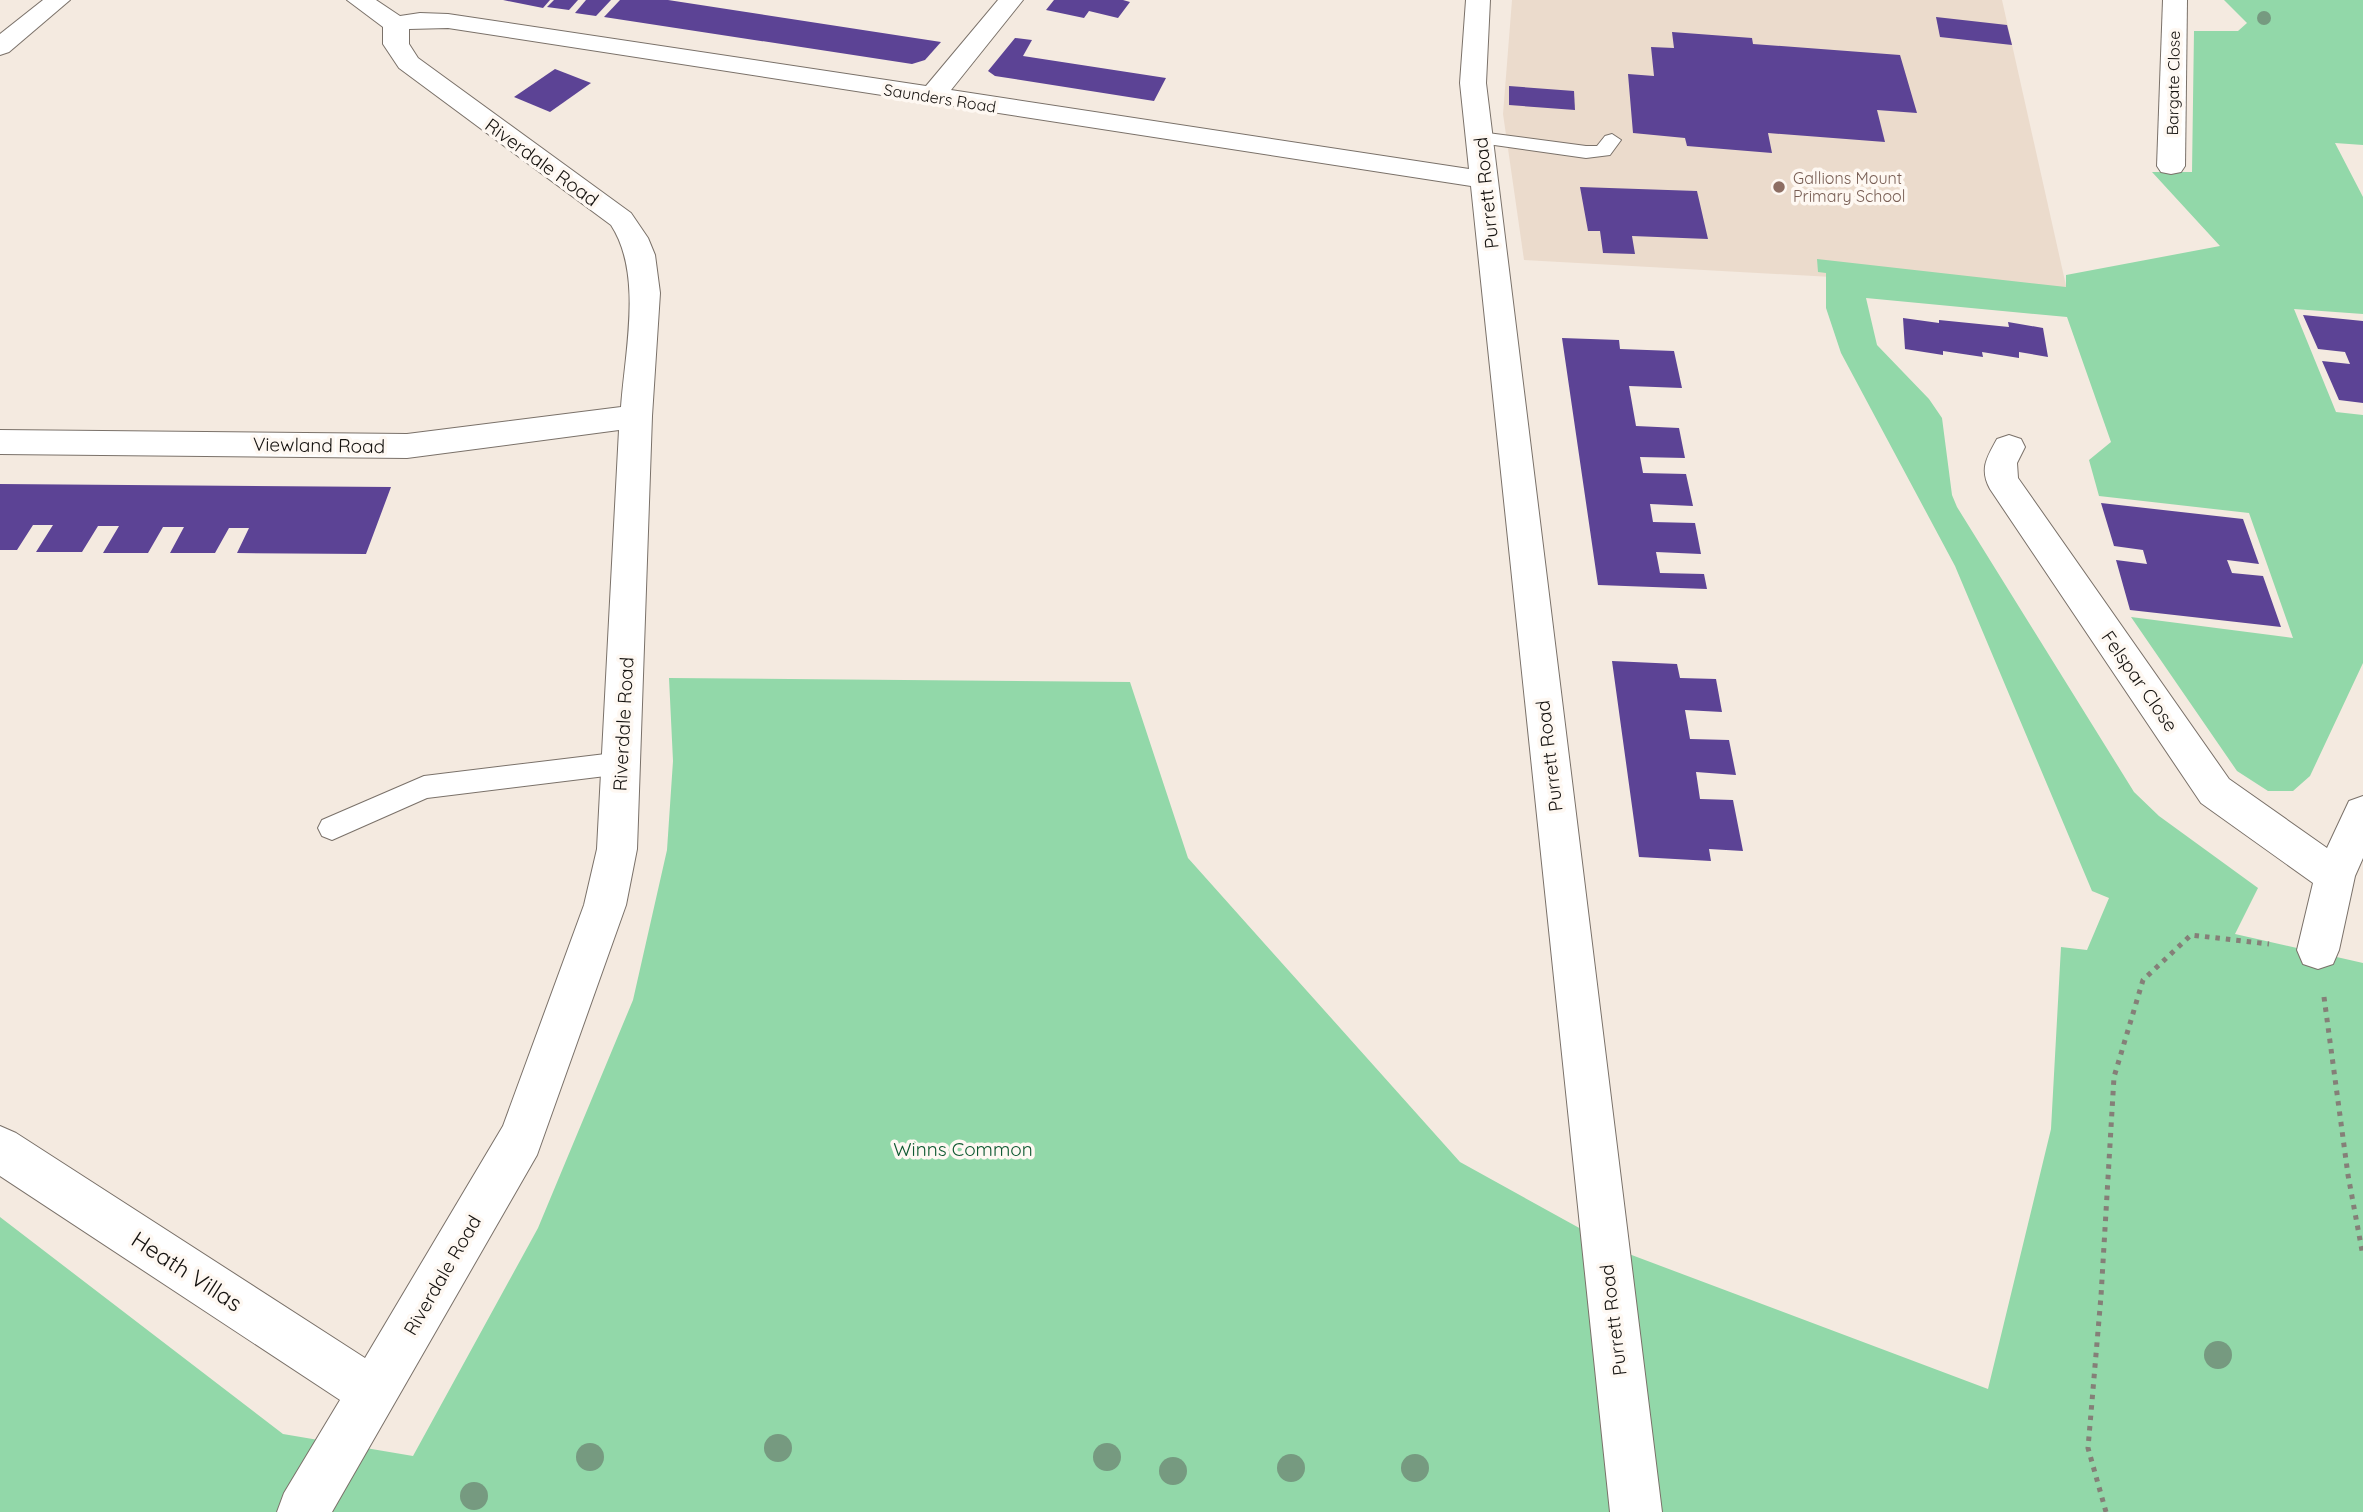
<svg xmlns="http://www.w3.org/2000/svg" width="2363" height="1512" font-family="Quicksand,sans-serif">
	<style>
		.built { fill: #ebdbcc }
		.green { fill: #92d8a9 }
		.building { fill: #5c4395 }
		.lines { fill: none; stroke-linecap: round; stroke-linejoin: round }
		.lane-casing { stroke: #7a7169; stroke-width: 2 }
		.street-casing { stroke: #7a7169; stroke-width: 2 }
		.path { stroke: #857f78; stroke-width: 5; stroke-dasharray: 4.5 6; stroke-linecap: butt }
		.lane { fill: #fff; fill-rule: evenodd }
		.street { fill: #fff; fill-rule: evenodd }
		.tree { fill: #769a80 }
		.education-dot { fill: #8d6e63; stroke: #fef8f2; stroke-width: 2.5 }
		.labels { text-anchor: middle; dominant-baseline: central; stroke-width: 7; stroke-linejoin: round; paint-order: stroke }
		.far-street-label { font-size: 16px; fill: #14110e; stroke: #fef8f2 }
		.far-education-label { font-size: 16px; fill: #785e54; stroke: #fef8f2; text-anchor: start }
		.street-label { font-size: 19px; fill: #14110e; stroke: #fef8f2 }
		.park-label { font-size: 19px; fill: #0e5931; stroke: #fef8f2 }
		.near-street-label { font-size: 23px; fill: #14110e; stroke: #fef8f2 }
	</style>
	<rect width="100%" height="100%" fill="#f4eae0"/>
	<polygon class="built" points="1512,0 2002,0 2067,290 1524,260 1503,114"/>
	<polygon class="green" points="2224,0 2363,0 2363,145 2335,143 2363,197 2363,314 2294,309 2336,412 2363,415 2363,663 2310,776 2293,791 2268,791 2237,771 2131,617 2293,638 2249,513 2099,496 2089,460 2111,442 2067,317 1866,298 1877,345 1929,399 1942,418 1952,495 1957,507 2134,792 2159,816 2258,888 2235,934 2363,963 2363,1512 0,1512 0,1217 283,1434 413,1456 538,1228 633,1000 667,850 673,761 669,678 1130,682 1188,858 1460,1162 1621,1251 1988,1389 2051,1129 2061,947 2087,950 2109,898 2092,891 1955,566 1841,353 1826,308 1826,273 1818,272 1817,259 2066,287 2066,275 2220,246 2152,172 2192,172 2194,31 2238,31 2247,23"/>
	<g class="building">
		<polygon points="503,0 550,0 543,8"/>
		<polygon points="554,0 578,0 569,10 547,7"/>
		<polygon points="586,0 611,0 596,16 575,13"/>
		<polygon points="620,0 668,0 941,42 925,60 912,64 604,17"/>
		<polygon points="1054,0 1123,0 1130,2 1118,18 1089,11 1084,18 1046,10"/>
		<polygon points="1936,17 2007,25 2012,45 1940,37"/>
		<polygon points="1672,32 1752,38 1753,44 1900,55 1917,113 1877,110 1885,142 1768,133 1772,153 1687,146 1685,138 1633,133 1628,74 1654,76 1651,47 1674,48"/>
		<polygon points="1015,38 1032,40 1023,56 1166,78 1154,101 995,76 988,71"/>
		<polygon points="555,69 591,83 550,112 514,97"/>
		<polygon points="1509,86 1574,91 1575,110 1509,105"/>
		<polygon points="1580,187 1697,191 1708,239 1632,236 1635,254 1603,253 1600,231 1588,231"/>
		<polygon points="2303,315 2363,321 2363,403 2339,400 2322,361 2350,364 2345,352 2318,349"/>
		<polygon points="1903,318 1939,323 1939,320 2009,327 2008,322 2043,328 2048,357 2019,352 2019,358 1982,352 1983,357 1943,351 1943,355 1905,349"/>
		<polygon points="1562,338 1619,340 1620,349 1674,351 1682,388 1629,386 1636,426 1679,428 1685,458 1640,457 1643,473 1686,474 1693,506 1650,504 1653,522 1695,523 1701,554 1656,552 1660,573 1704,574 1707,589 1598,585"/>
		<polygon points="0,484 391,487 366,554 237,553 249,528 229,528 215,553 170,553 184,527 163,527 148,553 103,553 119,526 98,526 82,552 36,552 53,525 33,525 17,550 0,550"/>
		<polygon points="2101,503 2243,519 2259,564 2227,560 2232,573 2263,576 2281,627 2130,610 2116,560 2147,564 2143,550 2114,546"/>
		<polygon points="1612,661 1677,664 1680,678 1716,679 1722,712 1685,710 1690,739 1729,740 1736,775 1696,772 1700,799 1733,800 1743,851 1709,849 1711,861 1639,857"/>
	</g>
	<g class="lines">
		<defs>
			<g id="lane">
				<polygon points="1480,132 1586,146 1597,146 1605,136 1612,134 1621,140 1610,155 1586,158 1473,142 1471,138"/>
				<polygon points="622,752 631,755 635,763 631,771 622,774 427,798 332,840 322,836 318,828 322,820 424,776"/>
			</g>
			<g id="street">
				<polygon points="43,0 70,0 9,52 0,55 0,34"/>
				<path d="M 347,0 L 376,0 L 400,16 L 420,13 L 448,14 L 926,86 L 998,0 L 1023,0 L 951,90 L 1469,169 L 1460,83 L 1466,0 L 1490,0 L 1486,83 L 1662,1512 L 1610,1512 L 1471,186 L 448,28 L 409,29 L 409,44 L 418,58 L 631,213 L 648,238 L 655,255 L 660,293 L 652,416 L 637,849 L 626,905 L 537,1155 L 332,1512 L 277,1512 L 284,1493 L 340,1400 L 0,1176 L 0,1126 L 16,1133 L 365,1358 L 503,1126 L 584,905 L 597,849 L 619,430 L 407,458 L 0,454 L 0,430 L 407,434 L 621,407 C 625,351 643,274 611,225 L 399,68 L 383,44 L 383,27 Z"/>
				<polygon points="2163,0 2187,0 2185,166 2181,172 2171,174 2161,172 2157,166"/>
				<path d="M 2009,435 L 2021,439 L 2025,447 L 2017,463 L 2018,478 L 2229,779 L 2327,848 L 2349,801 L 2363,796 L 2363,858 L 2355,876 L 2339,950 L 2333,964 L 2318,969 L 2303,964 L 2297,950 L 2313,883 L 2201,803 L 1990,489 C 1979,469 1987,457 1997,439 Z"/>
			</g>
		</defs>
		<use href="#lane" class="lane-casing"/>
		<use href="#street" class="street-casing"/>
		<g class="path">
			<polyline points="2324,997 2348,1175 2363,1256"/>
			<polyline points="2106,1512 2088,1448 2101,1296 2114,1077 2143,980 2191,935 2269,944"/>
		</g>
		<use href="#lane" class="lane"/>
		<use href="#street" class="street"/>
	</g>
	<g class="tree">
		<circle cx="2264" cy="18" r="7"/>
		<circle cx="2218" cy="1355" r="14"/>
		<circle cx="778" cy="1448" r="14"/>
		<circle cx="590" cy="1457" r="14"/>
		<circle cx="1107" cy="1457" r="14"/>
		<circle cx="1291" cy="1468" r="14"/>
		<circle cx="1415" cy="1468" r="14"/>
		<circle cx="1173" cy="1471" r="14"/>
		<circle cx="474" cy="1496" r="14"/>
	</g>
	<circle class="education-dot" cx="1779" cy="187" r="7"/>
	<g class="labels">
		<g class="far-street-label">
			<text transform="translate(2173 83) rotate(-89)">Bargate Close</text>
			<text transform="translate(940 98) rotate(9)">Saunders Road</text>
		</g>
		<g class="far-education-label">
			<text x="1793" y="178">Gallions Mount<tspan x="1793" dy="18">Primary School</tspan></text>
		</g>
		<g class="street-label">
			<text transform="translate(542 162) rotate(36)">Riverdale Road</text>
			<text transform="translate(1486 193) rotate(-96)">Purrett Road</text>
			<text transform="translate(319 445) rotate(1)">Viewland Road</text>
			<text transform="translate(2140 681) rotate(55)">Felspar Close</text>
			<text transform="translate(623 724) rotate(-87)">Riverdale Road</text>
			<text transform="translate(1549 756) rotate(-97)">Purrett Road</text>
			<text transform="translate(442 1275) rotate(-60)">Riverdale Road</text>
			<text transform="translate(1613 1320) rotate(-97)">Purrett Road</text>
		</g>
		<g class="park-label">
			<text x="963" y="1149">Winns Common</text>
		</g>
		<g class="near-street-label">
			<text transform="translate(187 1271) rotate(33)">Heath Villas</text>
		</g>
	</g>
</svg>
